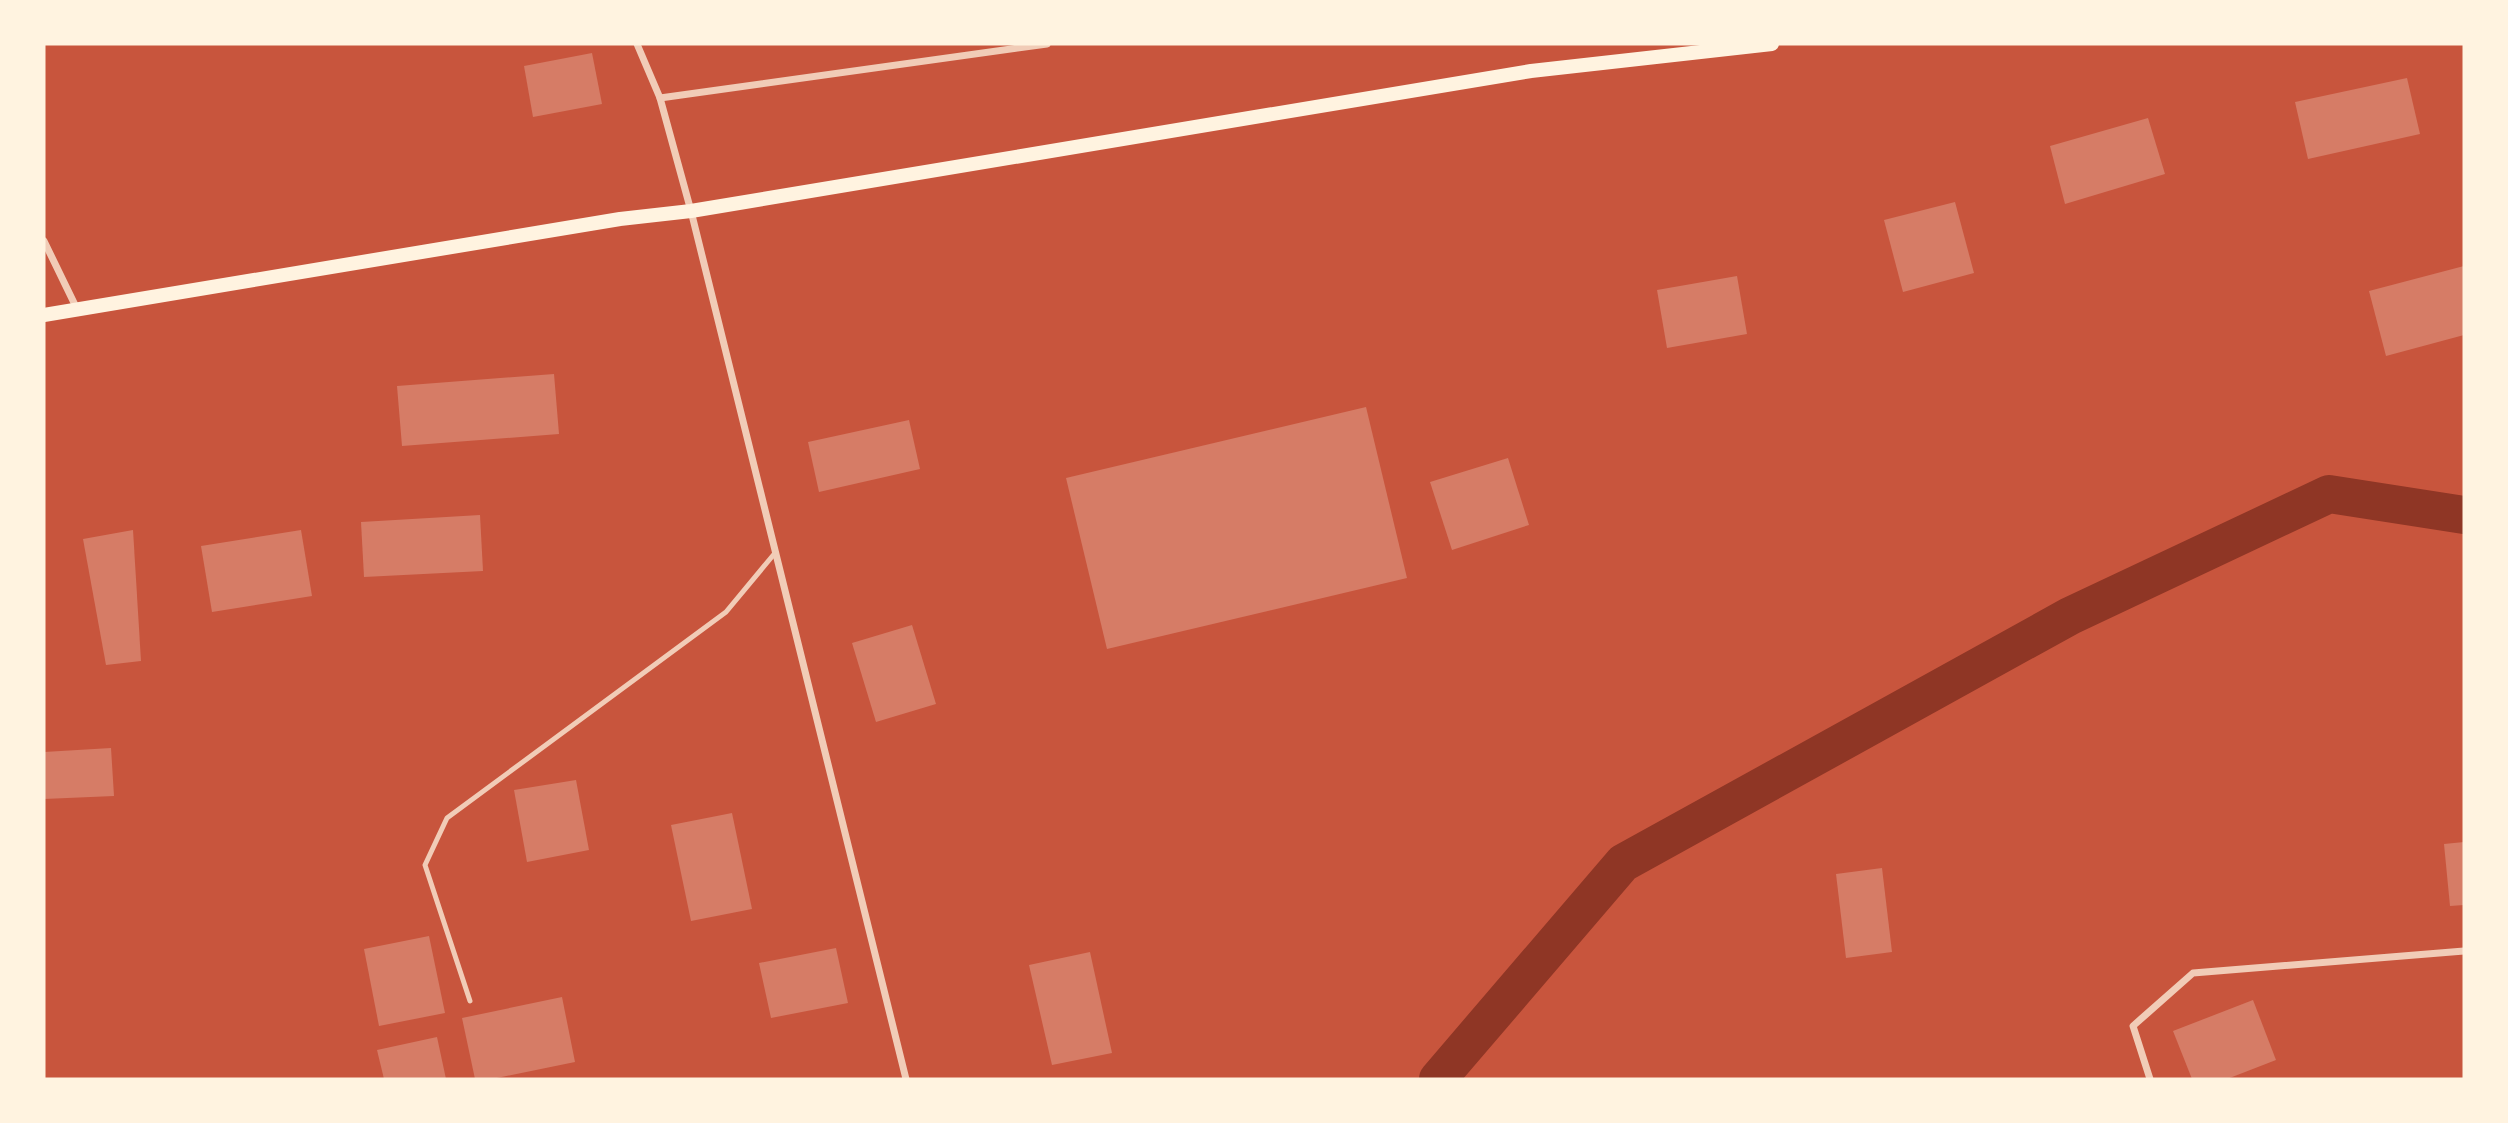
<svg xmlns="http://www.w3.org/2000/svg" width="2508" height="1123" font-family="'Noto Serif',serif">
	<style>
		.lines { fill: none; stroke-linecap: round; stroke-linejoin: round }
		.canal { stroke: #8f3625; stroke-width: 38 }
		.building { fill: #d67c66 }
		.service { stroke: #f1ccb7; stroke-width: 5 }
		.minor { stroke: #f1ccb7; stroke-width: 7 }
		.secondary { stroke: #fff3e0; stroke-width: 14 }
	</style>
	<rect width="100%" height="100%" fill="#c8553d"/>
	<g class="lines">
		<polyline class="canal" points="1438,1079 1623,863 2070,616 2329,494 2464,515"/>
	</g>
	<g class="building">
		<polygon points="592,53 602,104 533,117 524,66"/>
		<polygon points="2407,78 2420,134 2308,159 2295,102"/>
		<polygon points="2148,118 2165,174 2065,204 2050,146"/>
		<polygon points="1955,202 1974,273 1903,292 1884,220"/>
		<polygon points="2464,266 2464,335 2386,356 2369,291"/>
		<polygon points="1737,276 1747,334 1667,348 1657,290"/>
		<polygon points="554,374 559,434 402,446 397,386"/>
		<polygon points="1366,407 1407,578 1107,649 1066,478"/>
		<polygon points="909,420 920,469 819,492 808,442"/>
		<polygon points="1508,458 1529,525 1452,550 1430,482"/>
		<polygon points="480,515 483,571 364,577 361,522"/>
		<polygon points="133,530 141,661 106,665 83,539"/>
		<polygon points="301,530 312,596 212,612 201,546"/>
		<polygon points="912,625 936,704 876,722 852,643"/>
		<polygon points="111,748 114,796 44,799 44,752"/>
		<polygon points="576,780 589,850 527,862 514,790"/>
		<polygon points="732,813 752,909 691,921 671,825"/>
		<polygon points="2464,842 2464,905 2450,906 2444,844"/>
		<polygon points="1882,868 1892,952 1846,958 1836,874"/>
		<polygon points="429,936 445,1013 379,1026 364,949"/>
		<polygon points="836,948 848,1003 771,1018 759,963"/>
		<polygon points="1090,952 1112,1053 1052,1065 1029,965"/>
		<polygon points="562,997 575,1062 492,1079 475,1079 462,1018"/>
		<polygon points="2253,1000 2276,1060 2227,1079 2192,1079 2173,1031"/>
		<polygon points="437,1037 446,1079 384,1079 377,1050"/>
	</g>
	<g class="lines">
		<polyline class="service" points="470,1001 425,865 447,818 726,612 775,553"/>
		<g class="minor">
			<polyline points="637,44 660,98 691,211 906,1079"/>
			<polyline points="660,98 1047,44"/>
			<polyline points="44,241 77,309"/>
			<polyline points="2150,1079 2133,1026 2193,973 2464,951"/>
		</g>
		<polyline class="secondary" points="44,315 620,219 691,211 1531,71 1772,44"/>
	</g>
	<rect width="2508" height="1123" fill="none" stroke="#fff3e0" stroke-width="91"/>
</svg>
